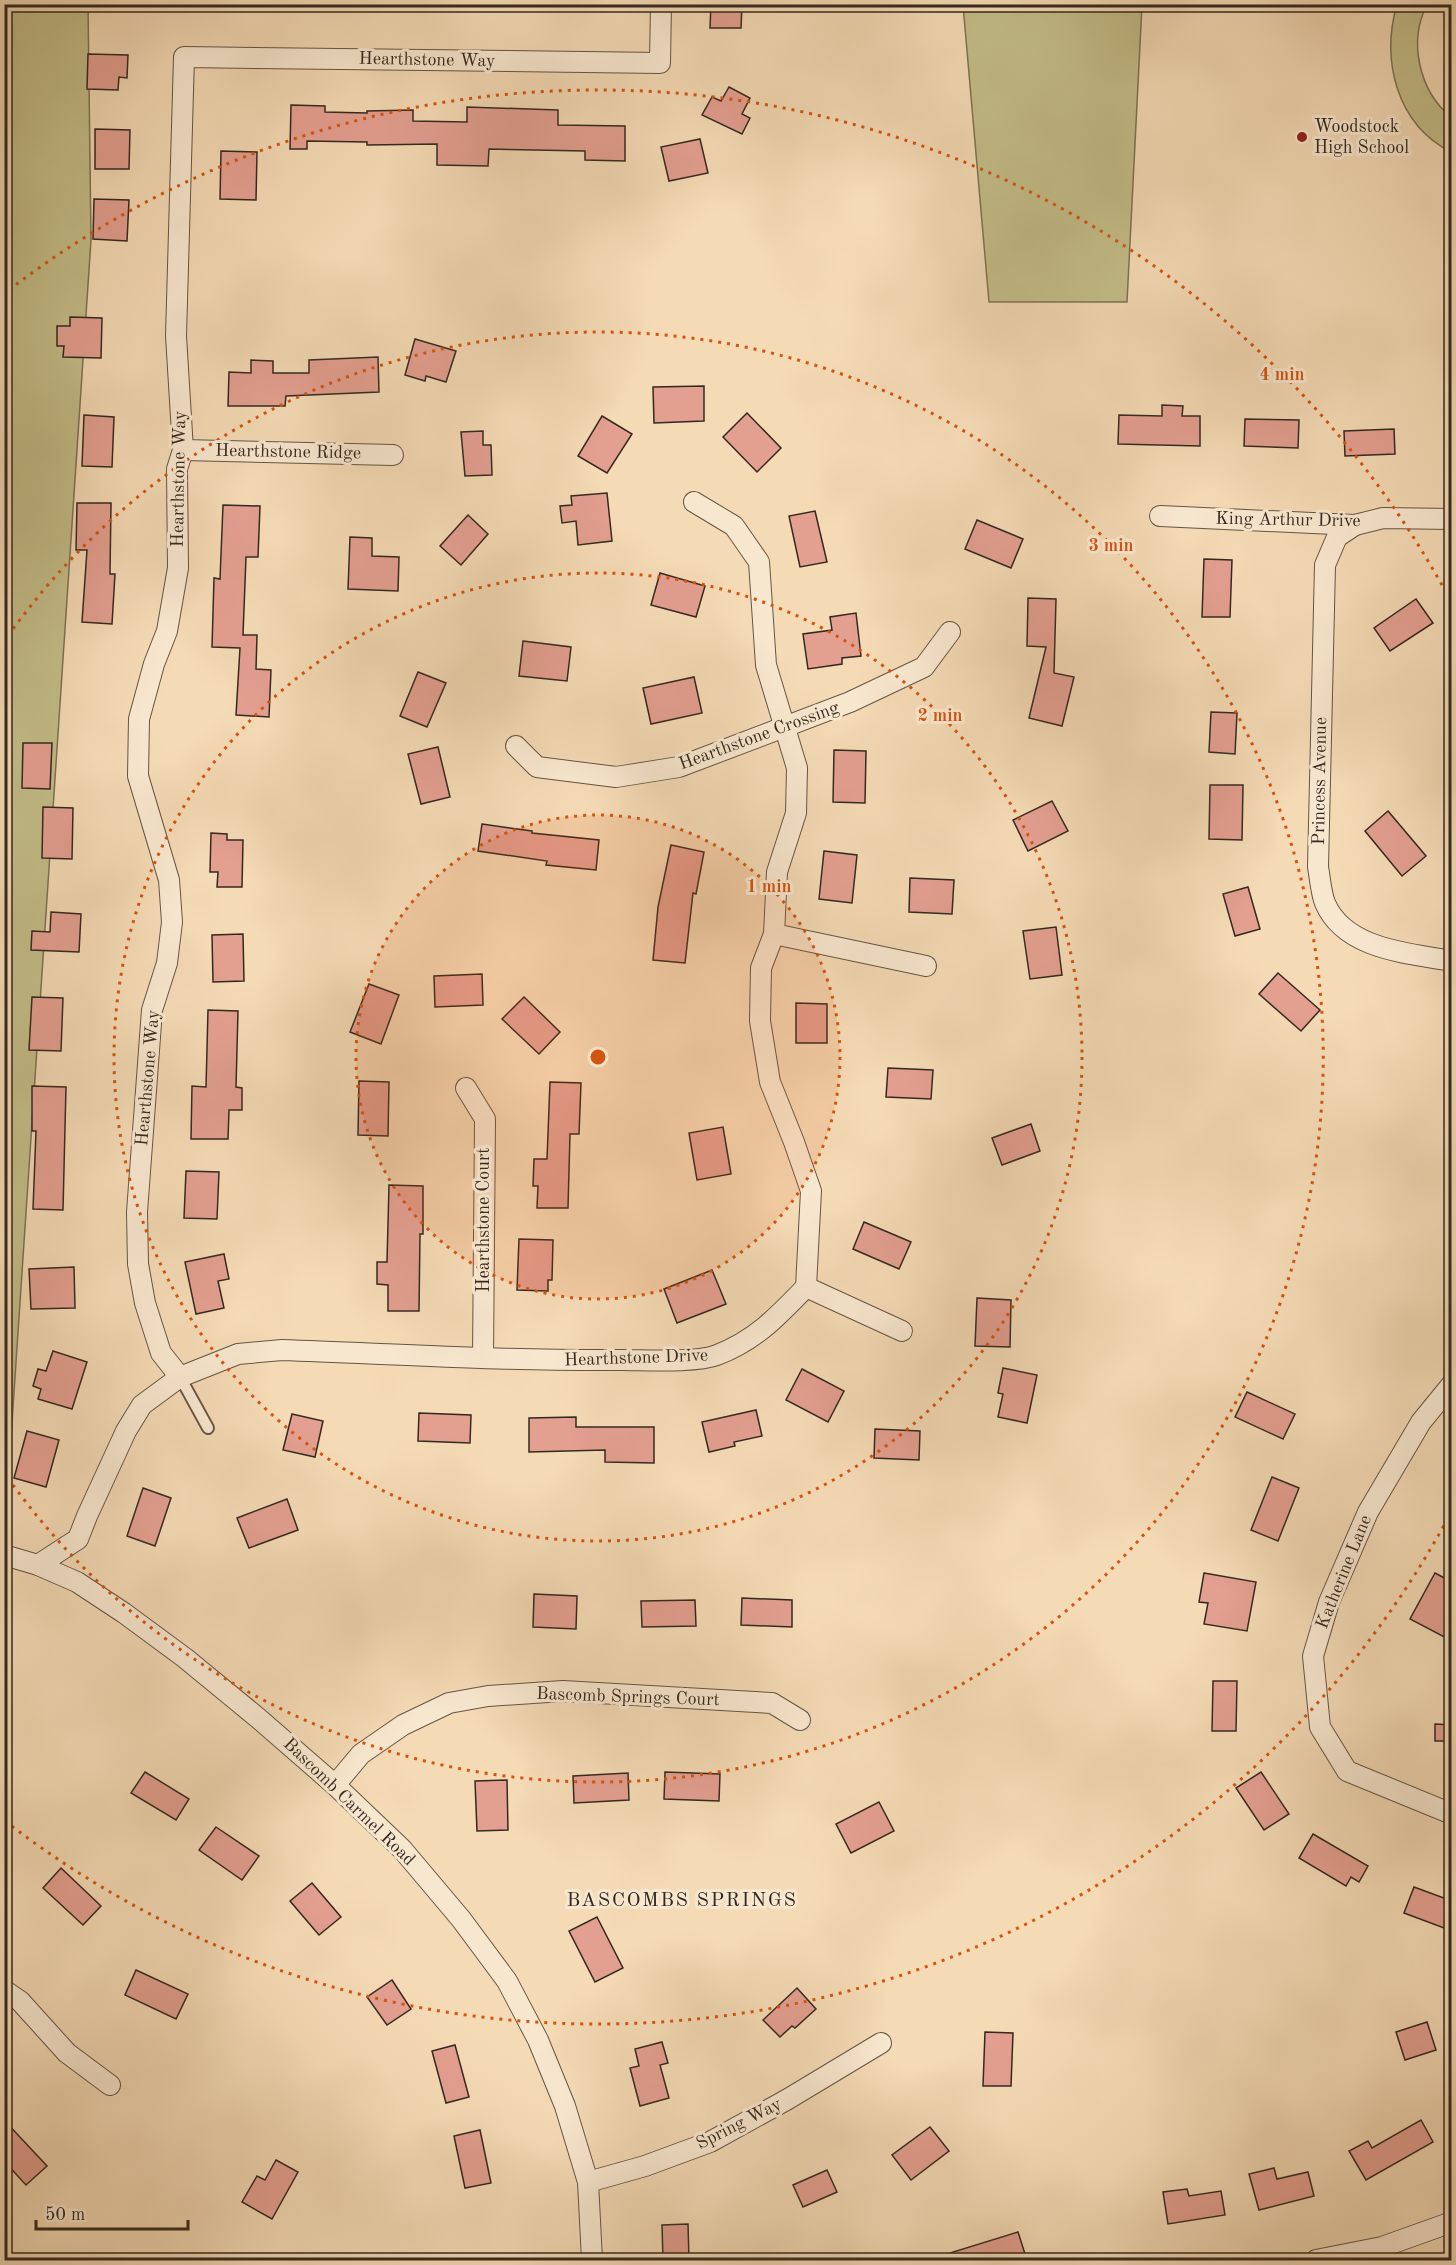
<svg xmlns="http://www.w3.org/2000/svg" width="1456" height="2265" font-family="'Old Standard TT',serif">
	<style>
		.green { fill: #c3bd88; stroke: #7c7354; stroke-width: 1.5 }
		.building { fill: #e39f90; stroke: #34291f; stroke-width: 1.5 }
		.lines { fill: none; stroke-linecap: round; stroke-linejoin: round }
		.lane-casing { stroke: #645544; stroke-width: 14 }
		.street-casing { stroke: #645544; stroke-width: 22 }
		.lane { stroke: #f8e7cf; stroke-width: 10 }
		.street { stroke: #f8e7cf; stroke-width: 20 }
		.ring { fill: none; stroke: #d6540e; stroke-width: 3; stroke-dasharray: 3 6 }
		.poi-dot { fill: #8f2418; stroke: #f8e7cf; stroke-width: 2 }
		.labels { text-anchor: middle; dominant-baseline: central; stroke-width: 6; stroke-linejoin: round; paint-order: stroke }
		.street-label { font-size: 18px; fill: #34291f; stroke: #f8e7cf }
		.poi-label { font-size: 18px; fill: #34291f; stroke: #f8e7cf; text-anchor: start }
		.neighbourhood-label { font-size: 20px; letter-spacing: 1.5px; fill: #34291f; stroke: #f8e7cf }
		.centre { fill: #d6540e; stroke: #f8e7cf; stroke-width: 3 }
		.ring-label { font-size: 18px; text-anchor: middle; font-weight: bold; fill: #d6540e; stroke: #f8e7cf; stroke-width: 6; stroke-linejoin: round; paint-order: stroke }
	</style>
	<rect width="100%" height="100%" fill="#f4dab5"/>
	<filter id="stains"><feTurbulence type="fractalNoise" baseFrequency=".00333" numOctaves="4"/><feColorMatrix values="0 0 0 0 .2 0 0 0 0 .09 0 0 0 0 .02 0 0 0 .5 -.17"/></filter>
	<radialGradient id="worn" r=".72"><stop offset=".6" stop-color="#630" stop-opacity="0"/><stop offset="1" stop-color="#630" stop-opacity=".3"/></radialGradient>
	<g class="green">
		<path d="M 1397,4 L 1427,5 C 1408,41 1419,91 1451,117 L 1451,152 C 1396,124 1381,60 1397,4 Z"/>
		<polygon points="5,5 88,5 91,240 5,1527"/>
		<polygon points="963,5 1142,5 1127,302 989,302"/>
	</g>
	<g class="building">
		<polygon points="711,4 742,4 741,28 710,28"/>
		<polygon points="88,54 128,55 127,78 119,77 118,90 87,89"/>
		<polygon points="729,87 750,98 742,114 750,118 742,134 702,115 712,97 721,101"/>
		<polygon points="291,105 325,106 325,112 367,113 367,111 413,110 413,121 467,122 467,107 558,110 558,125 625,126 625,161 585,160 585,151 489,149 488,166 437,165 437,144 367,145 367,142 307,141 307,149 290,149"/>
		<polygon points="95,129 130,130 129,169 95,169"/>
		<polygon points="700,139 708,173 669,181 661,147"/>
		<polygon points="221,151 257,152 256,200 220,199"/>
		<polygon points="94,199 129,200 127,241 93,239"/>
		<polygon points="70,317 102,318 101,358 63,357 64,346 57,346 57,326 70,326"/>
		<polygon points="415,339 456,351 446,382 426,376 425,381 405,375"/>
		<polygon points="378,357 379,392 286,396 285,406 228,406 229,372 251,373 251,360 273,361 273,373 309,373 309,360"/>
		<polygon points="704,386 704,421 654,423 653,387"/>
		<polygon points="1162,405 1183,406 1182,416 1200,416 1200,446 1118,444 1119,415 1162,416"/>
		<polygon points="747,413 781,448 757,472 723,437"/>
		<polygon points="84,415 114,417 112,467 82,466"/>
		<polygon points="602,416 632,434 607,473 578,456"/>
		<polygon points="1245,419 1299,420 1298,448 1244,446"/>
		<polygon points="1394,429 1395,454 1345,456 1344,431"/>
		<polygon points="483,431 483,445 491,445 492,475 465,476 461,432"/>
		<polygon points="607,493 612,541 578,545 576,521 562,523 560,506 572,505 571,496"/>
		<polygon points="77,503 111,503 110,574 115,574 112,624 82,622 87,550 76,550"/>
		<polygon points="223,505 260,506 258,557 246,557 243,635 257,635 256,669 271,670 269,717 236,715 240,648 212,647 214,578 220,579"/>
		<polygon points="815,511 827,562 800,567 789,516"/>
		<polygon points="468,515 488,534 461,565 440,546"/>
		<polygon points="977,520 1023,539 1011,568 965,549"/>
		<polygon points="350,537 372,538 372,556 399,557 398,591 348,589"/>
		<polygon points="1204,559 1232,560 1230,617 1202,617"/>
		<polygon points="660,573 705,586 696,617 651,605"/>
		<polygon points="1028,598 1056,599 1054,673 1074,677 1062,726 1029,718 1046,647 1027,646"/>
		<polygon points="1416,599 1433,623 1390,651 1374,628"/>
		<polygon points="856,613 861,656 842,658 842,664 808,669 803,634 832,630 830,617"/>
		<polygon points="523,641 571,647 567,681 519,676"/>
		<polygon points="418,672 446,683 427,727 400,716"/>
		<polygon points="694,677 702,713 651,724 643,688"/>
		<polygon points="1211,712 1237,713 1235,754 1209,752"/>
		<polygon points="23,743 52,743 50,789 22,788"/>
		<polygon points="438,747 450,797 421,804 408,754"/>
		<polygon points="834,750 866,751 865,803 833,802"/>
		<polygon points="1210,785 1243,785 1242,840 1209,839"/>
		<polygon points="1052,801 1068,831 1028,851 1013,820"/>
		<polygon points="43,807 73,808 72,859 42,858"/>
		<polygon points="1388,811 1426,856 1402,876 1365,831"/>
		<polygon points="482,824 532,831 532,833 599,840 596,870 546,865 547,861 478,851"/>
		<polygon points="211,833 227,834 227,840 243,840 242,887 217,887 218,872 210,872"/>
		<polygon points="671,845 704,852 696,894 693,893 685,963 653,960 658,907"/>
		<polygon points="824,851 857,855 852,903 819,899"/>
		<polygon points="910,878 954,880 952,914 909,912"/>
		<polygon points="1248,887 1260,929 1235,936 1223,894"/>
		<polygon points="51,912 81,914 79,952 31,950 32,931 50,932"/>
		<polygon points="1056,927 1062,975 1030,979 1023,931"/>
		<polygon points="243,934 244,981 213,982 212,935"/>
		<polygon points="1278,973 1320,1010 1301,1031 1259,994"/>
		<polygon points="482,974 483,1005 435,1007 434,976"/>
		<polygon points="369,984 399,995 381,1044 350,1032"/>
		<polygon points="32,997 63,998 61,1051 29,1050"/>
		<polygon points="524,997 560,1032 539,1054 502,1019"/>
		<polygon points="796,1003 827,1004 827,1043 796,1043"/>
		<polygon points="208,1010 238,1011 236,1087 242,1088 242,1110 229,1110 228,1139 191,1139 192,1086 206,1087"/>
		<polygon points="888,1068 933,1070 931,1099 886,1097"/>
		<polygon points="359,1081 389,1082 388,1136 358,1135"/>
		<polygon points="550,1082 581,1083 579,1134 570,1134 568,1208 537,1208 538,1186 533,1186 534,1159 547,1159"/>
		<polygon points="32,1086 66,1087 63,1210 33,1209 36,1131 32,1131"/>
		<polygon points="1031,1124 1040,1151 1002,1165 992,1138"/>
		<polygon points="723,1127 731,1174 697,1180 689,1133"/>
		<polygon points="186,1171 219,1172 217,1219 184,1218"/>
		<polygon points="389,1185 423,1186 423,1234 420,1234 419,1311 388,1311 388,1285 377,1284 377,1262 387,1262"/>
		<polygon points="864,1222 911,1242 899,1269 853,1249"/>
		<polygon points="519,1239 553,1240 552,1280 548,1280 548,1291 517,1290"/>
		<polygon points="224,1254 229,1279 218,1281 224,1308 196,1314 185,1262"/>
		<polygon points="74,1267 75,1308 31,1309 29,1269"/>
		<polygon points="712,1270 726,1304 677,1323 664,1289"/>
		<polygon points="977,1298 1011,1300 1010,1347 975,1346"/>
		<polygon points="53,1351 87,1362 72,1409 38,1399 41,1389 33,1386 38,1369 46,1371"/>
		<polygon points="1003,1368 1037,1375 1027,1423 998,1417 1003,1394 998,1393"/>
		<polygon points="802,1369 844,1391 828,1422 786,1400"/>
		<polygon points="1247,1392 1295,1414 1283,1439 1235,1417"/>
		<polygon points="756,1410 762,1436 734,1442 735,1446 709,1452 702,1422"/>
		<polygon points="419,1413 471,1415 470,1443 418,1441"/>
		<polygon points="292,1414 323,1421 315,1457 283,1450"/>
		<polygon points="576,1417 576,1427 654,1427 654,1463 605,1462 605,1450 529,1452 529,1418"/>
		<polygon points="875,1429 920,1431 919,1460 874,1458"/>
		<polygon points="27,1431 59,1440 46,1487 14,1478"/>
		<polygon points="1272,1477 1299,1488 1278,1541 1251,1530"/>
		<polygon points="143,1488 171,1498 155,1546 127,1536"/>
		<polygon points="287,1499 298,1530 249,1548 237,1518"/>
		<polygon points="1204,1573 1256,1582 1247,1631 1204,1624 1208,1603 1199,1602"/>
		<polygon points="1435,1573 1452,1582 1452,1641 1410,1619"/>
		<polygon points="534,1594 577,1596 576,1629 533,1627"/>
		<polygon points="742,1598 792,1600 792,1627 741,1625"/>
		<polygon points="695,1600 696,1626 642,1627 641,1601"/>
		<polygon points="1213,1681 1237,1681 1236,1731 1212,1731"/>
		<polygon points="1435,1724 1452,1725 1452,1741 1435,1741"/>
		<polygon points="145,1772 189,1799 176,1820 131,1793"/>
		<polygon points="665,1772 720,1774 719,1801 664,1799"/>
		<polygon points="1261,1772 1289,1814 1264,1830 1236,1788"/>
		<polygon points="628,1773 629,1800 574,1803 573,1776"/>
		<polygon points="507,1780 508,1830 477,1831 475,1781"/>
		<polygon points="879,1802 894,1831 851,1853 836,1824"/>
		<polygon points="216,1827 259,1856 242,1880 199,1850"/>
		<polygon points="1313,1834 1368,1866 1359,1882 1351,1877 1346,1886 1299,1858"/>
		<polygon points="61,1868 101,1906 83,1925 43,1888"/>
		<polygon points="312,1883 341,1917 319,1935 290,1901"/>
		<polygon points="1414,1887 1452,1901 1452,1931 1404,1913"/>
		<polygon points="597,1917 623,1968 595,1982 569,1931"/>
		<polygon points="136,1970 188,1994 176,2019 125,1995"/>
		<polygon points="392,1980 411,2009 387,2025 367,1997"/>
		<polygon points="797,1988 816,2009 795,2028 792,2026 780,2037 763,2020"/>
		<polygon points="1427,2022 1436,2050 1405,2060 1396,2032"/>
		<polygon points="985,2032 1013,2033 1011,2086 983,2086"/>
		<polygon points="662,2042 668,2063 660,2065 669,2098 640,2106 630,2068 639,2066 635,2049"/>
		<polygon points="455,2045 469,2097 446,2103 432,2051"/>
		<polygon points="4,2120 47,2166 26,2185 4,2161"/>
		<polygon points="1421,2120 1433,2142 1366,2180 1349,2151 1368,2141 1372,2148"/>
		<polygon points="930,2127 949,2151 911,2180 892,2155"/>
		<polygon points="480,2130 491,2183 465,2188 454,2136"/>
		<polygon points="276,2160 298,2172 272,2219 242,2202 257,2176 265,2180"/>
		<polygon points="1274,2168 1277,2179 1308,2172 1314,2196 1259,2210 1249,2174"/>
		<polygon points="827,2170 837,2192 803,2207 793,2185"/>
		<polygon points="1187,2189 1189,2196 1221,2191 1225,2215 1168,2224 1163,2192"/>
		<polygon points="688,2224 689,2260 663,2260 662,2225"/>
		<polygon points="1018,2232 1026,2257 1014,2260 937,2260 937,2257"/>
	</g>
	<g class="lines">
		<defs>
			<polyline id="lane" points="180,1377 208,1428"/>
			<g id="street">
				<polyline points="183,450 393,455"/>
				<polyline points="1160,516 1355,525 1383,518 1452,519"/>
				<path d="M 1355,525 L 1337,537 L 1325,565 L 1318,867 C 1320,878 1321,893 1325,903 C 1345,950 1409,953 1452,961"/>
				<polyline points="516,746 537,767 616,777 679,767 850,702 924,667 950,632"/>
				<polyline points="774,934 926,966"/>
				<polyline points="466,1088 485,1119 483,1358"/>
				<polyline points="806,1287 902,1331"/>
				<polyline points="180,1377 161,1353 145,1303 138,1264 137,1212 152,1010 167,963 172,922 169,880 138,776 139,719 154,664 167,631 178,568 177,469 183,450 176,336 184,57 660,63 661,4"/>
				<polyline points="1452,1384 1421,1422 1368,1512 1329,1602 1313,1656 1320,1727 1347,1771 1452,1814"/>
				<polyline points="4,1555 38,1565 77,1582 124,1613 185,1658 258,1718 335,1785 402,1849 461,1919 507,1981 538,2040 565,2106 588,2182 592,2260"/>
				<path d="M 38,1565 L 78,1539 L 87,1516 L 126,1431 L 142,1405 L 180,1377 L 238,1354 L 282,1350 C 395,1354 509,1361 622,1360 C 646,1360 696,1363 717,1355 C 756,1340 778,1316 806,1287 L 811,1191 L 794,1142 L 770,1082 L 760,1021 L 761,968 L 774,934 L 777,872 L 796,813 L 797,768 L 766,665 L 759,562 L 734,526 L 694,502"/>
				<polyline points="335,1785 361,1754 403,1725 449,1703 488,1696 563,1691 772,1703 800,1720"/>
				<polyline points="4,1990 20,2001 67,2053 110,2085"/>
				<polyline points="588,2182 645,2166 710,2142 788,2099 881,2043"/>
				<polyline points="1316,2260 1382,2247 1452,2222"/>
			</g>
		</defs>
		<use href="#lane" class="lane-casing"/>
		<use href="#street" class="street-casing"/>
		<use href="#lane" class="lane"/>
		<use href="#street" class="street"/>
	</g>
	<circle cx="598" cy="1057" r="242" fill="#d6540e" fill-opacity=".12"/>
	<g class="ring">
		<circle cx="598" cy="1057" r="242"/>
		<circle cx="598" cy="1057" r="484"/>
		<path d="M8 636A725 725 0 1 1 8 1478"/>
		<path d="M1448 1518A967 967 0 0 1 9 1824M9 290A967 967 0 0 1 1448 596"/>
	</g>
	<circle class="poi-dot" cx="1302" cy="137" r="6"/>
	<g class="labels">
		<g class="street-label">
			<text transform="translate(427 60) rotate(1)">Hearthstone Way</text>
			<text transform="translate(288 452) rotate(1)">Hearthstone Ridge</text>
			<text transform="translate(179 479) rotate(-89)">Hearthstone Way</text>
			<text transform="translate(1288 520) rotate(1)">King Arthur Drive</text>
			<text transform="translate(759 736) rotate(-20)">Hearthstone Crossing</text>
			<text transform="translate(1320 781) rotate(-89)">Princess Avenue</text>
			<text transform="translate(148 1078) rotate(-85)">Hearthstone Way</text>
			<text transform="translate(484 1220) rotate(-90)">Hearthstone Court</text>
			<text transform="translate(636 1358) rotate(-2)">Hearthstone Drive</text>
			<text transform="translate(1344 1572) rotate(-68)">Katherine Lane</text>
			<text transform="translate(628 1697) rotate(2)">Bascomb Springs Court</text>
			<text transform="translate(349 1802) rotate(44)">Bascomb Carmel Road</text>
			<text transform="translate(739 2124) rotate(-27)">Spring Way</text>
		</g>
		<g class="poi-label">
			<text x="1314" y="127">Woodstock<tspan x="1314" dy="21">High School</tspan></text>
		</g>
		<g class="neighbourhood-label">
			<text x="682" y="1901">BASCOMBS SPRINGS</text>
		</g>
	</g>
	<circle cx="598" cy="1057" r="9" class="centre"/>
	<g class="ring-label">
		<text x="1282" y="380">4 min</text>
		<text x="1111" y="551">3 min</text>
		<text x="940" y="721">2 min</text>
		<text x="769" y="892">1 min</text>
	</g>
	<rect width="1456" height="2265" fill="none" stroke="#f4dab5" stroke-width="24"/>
	<rect x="6" y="6" width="1444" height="2253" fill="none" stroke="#34291f" stroke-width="3"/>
	<rect x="12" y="12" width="1432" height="2241" fill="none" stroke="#34291f" stroke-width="1.5"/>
	<path d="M36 2220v9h152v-9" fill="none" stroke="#34291f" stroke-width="3"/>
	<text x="45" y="2220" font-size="18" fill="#34291f" stroke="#f8e7cf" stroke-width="4.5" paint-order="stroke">50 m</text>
	<rect width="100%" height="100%" filter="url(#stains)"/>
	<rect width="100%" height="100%" fill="url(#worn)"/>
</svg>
